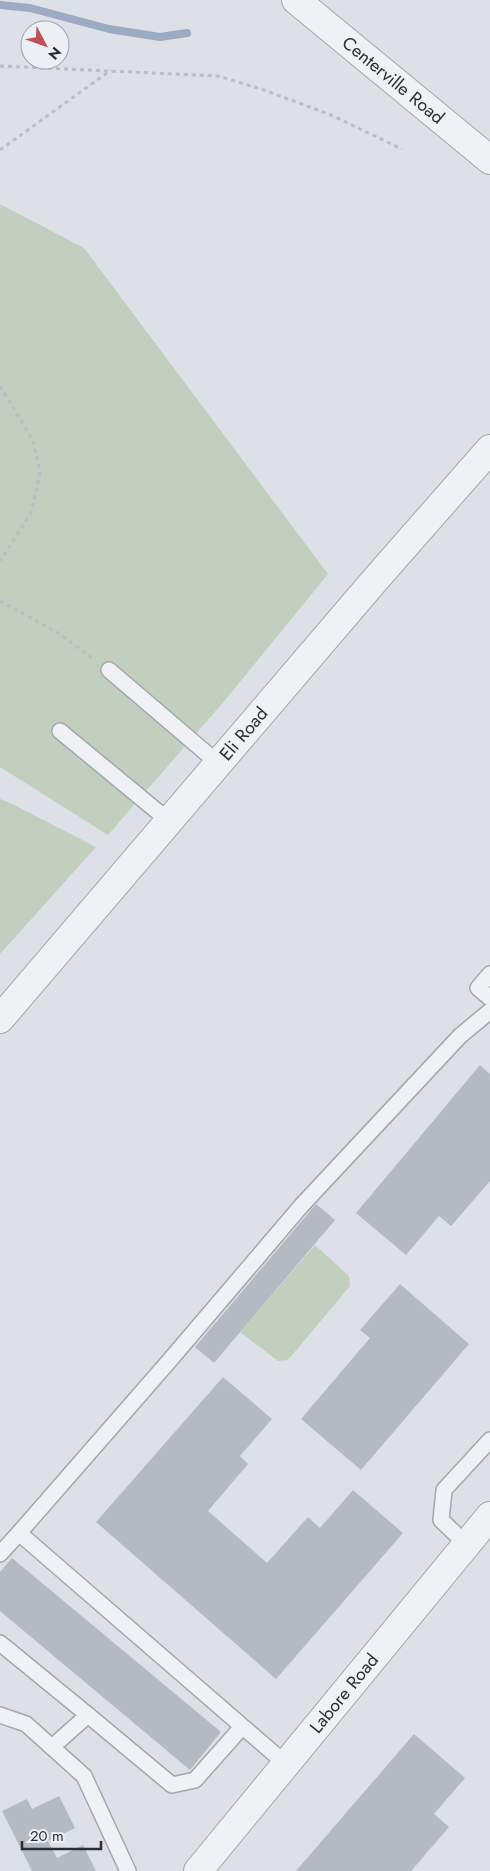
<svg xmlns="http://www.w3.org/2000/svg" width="490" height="1871" font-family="Jost,sans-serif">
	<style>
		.green { fill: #c2cfbf }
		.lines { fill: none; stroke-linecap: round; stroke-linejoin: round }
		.stream { stroke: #9cabc2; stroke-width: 8 }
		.building { fill: #b5b9c2 }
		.service-casing { stroke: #a3a7af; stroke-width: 18 }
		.minor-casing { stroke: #a3a7af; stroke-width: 30 }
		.tertiary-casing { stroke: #a3a7af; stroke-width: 30 }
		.path { stroke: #bcbec4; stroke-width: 3; stroke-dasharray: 4 4; stroke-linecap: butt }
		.service { stroke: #f0f1f4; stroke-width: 15 }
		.minor { stroke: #f0f1f4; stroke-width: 28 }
		.tertiary { stroke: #f0f1f4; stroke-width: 28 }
		.labels { text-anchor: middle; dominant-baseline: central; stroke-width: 5; stroke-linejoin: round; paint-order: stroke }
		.street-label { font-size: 18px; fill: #282e3b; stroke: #eceff3 }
	</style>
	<rect width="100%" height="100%" fill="#dde0e6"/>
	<g class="green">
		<polygon points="0,204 84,248 328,574 226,699 108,835 0,767"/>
		<polygon points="0,799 8,802 96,847 0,954"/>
		<polygon points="315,1245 349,1276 350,1286 288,1360 278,1361 240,1332"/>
	</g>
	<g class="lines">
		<polyline class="stream" points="0,5 30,8 109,29 160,37 187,33"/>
	</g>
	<g class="building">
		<polygon points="480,1065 490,1074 490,1181 451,1226 439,1216 406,1255 356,1213"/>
		<polygon points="316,1204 335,1220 214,1363 195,1347"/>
		<polygon points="400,1284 469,1344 361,1470 301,1419 370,1338 360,1330"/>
		<polygon points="223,1377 272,1419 240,1456 248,1464 208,1511 267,1563 308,1517 320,1528 353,1490 403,1533 276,1679 96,1522"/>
		<polygon points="12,1558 221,1732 190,1770 0,1611 0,1572"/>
		<polygon points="414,1734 465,1778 434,1814 449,1827 411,1871 296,1871"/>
		<polygon points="59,1796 75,1828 48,1841 57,1858 83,1845 96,1871 32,1871 2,1811 27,1799 32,1809"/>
	</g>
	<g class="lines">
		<defs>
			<g id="service">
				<polyline points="109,670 219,764"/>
				<polyline points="60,731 169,821"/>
				<polyline points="490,974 478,988 490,998"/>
				<polyline points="466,1544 441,1520 444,1490 490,1440"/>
				<polyline points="0,1554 19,1533"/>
				<polyline points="0,1643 88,1715 52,1747"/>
				<polyline points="0,1715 26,1724 84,1776 128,1871"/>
				<polyline points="88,1715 172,1785 195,1780 242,1727"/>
				<polyline points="287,1765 19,1533 170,1360 302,1205 460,1036 490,1011"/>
			</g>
			<g id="minor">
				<path id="s1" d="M 0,1019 L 375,580 L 490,449"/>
			</g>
			<g id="tertiary">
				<path id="s2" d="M 296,0 L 490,160"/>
				<path id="s3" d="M 198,1871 L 490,1516"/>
			</g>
		</defs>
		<use href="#service" class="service-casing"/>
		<use href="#minor" class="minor-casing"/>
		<use href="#tertiary" class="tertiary-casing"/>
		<g class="path">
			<polyline points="0,66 218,76 264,90 331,115 402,149"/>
			<polyline points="0,150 111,70"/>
			<polyline points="0,386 33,440 40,473 31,513 0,561"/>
			<polyline points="0,601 58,633 92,658"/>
		</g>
		<use href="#service" class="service"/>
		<use href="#minor" class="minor"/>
		<use href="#tertiary" class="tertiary"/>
	</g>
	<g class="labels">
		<g class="street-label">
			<text stroke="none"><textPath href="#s2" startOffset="126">Centerville Road</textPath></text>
			<text stroke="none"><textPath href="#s1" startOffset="375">Eli Road</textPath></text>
			<text stroke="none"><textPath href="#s3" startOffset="230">Labore Road</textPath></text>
		</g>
	</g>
	<g transform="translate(45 45) rotate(131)"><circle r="24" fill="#eceff3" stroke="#9ea2a9"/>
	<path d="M0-4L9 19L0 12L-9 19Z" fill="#bf4e56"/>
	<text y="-8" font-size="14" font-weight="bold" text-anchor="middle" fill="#282e3b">N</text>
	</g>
	<path d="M22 1841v8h79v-8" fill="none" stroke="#282e3b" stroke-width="2.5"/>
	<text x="30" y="1841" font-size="15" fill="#282e3b" stroke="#eceff3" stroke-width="4" paint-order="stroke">20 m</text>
</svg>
